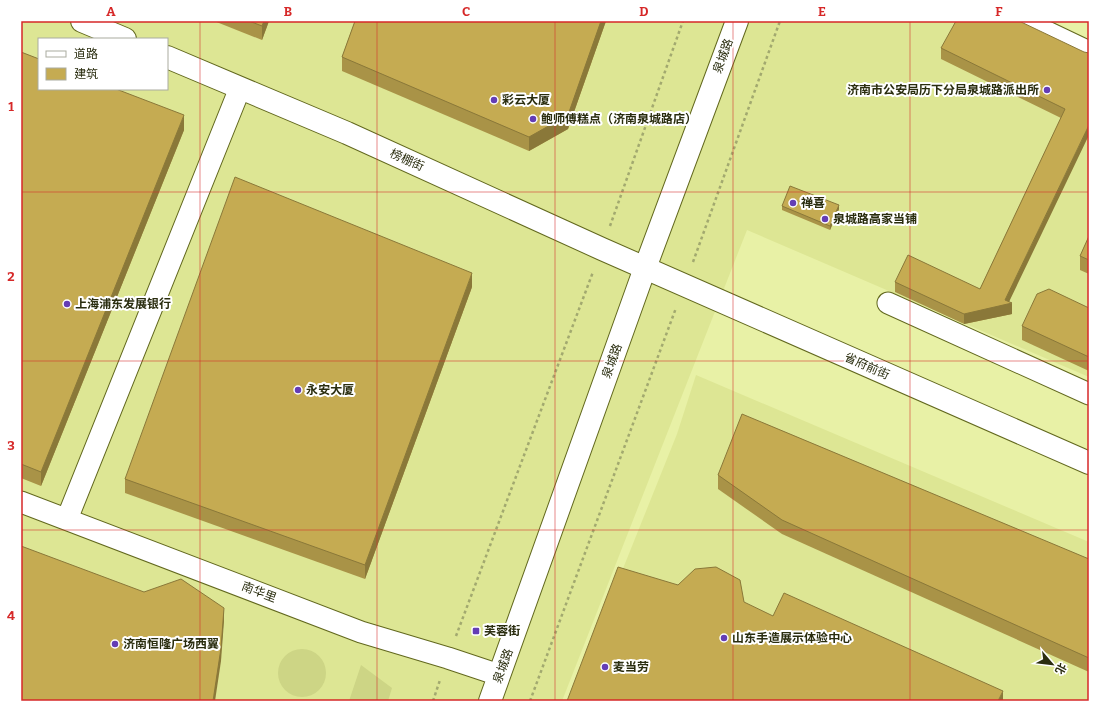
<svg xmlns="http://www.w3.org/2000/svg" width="1110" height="722" font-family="Bitter,'Noto Sans SC',serif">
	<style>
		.built { fill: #dde694; fill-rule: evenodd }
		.green { fill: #cdd585 }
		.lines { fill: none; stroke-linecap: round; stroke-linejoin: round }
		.minor-casing { stroke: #62681e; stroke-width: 23 }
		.tertiary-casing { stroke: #62681e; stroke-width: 24 }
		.secondary-casing { stroke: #62681e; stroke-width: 24 }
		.path { stroke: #a2a96f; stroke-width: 2.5; stroke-dasharray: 3 3; stroke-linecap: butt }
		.minor { stroke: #fff; stroke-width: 21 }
		.tertiary { stroke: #fff; stroke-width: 22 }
		.secondary { stroke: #fff; stroke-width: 22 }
		.wall { fill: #a99347 }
		.shaded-wall { fill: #8a7839 }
		.building { fill: #c5ab52; stroke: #8a7839 }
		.grid { fill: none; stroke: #d62828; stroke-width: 1; stroke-opacity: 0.55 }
		.poi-dot { fill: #643db5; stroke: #fff; stroke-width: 1.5 }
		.labels { text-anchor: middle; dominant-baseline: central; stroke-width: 4; stroke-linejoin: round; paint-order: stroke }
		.street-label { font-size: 12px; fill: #2a2d0f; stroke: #fff }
		.poi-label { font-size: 12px; font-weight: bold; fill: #2a2d0f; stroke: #fff; text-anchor: start }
		.neatline { fill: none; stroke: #d62828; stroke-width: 1.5 }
		.grid-label { font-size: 13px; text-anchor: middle; font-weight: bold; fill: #d62828 }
	</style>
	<rect width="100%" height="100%" fill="#e8f1a6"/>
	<g class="built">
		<path d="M 21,21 L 1007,21 L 1089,62 L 1089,377 L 747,230 L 562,701 L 21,701 ZM 39,39 L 167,39 L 167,89 L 39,89 Z"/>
		<polygon points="696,375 1089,542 1089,701 573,701 618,581 677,434"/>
	</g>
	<g class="green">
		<circle cx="302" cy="673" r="24"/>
		<polygon points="361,665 392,688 388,701 349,701"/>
	</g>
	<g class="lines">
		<defs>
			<g id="minor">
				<polyline points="1024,21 1089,52"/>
				<polyline points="888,303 1089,394"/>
				<polyline points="21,502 361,632 448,658 499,675"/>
				<polyline points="67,519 240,88"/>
			</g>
			<g id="tertiary">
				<polyline points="82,21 125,39"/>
				<polyline points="167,57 347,133 602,249 1089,463"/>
			</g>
			<polyline id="secondary" points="490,701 645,268 737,21"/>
		</defs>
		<use href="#minor" class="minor-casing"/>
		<use href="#tertiary" class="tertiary-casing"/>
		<use href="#secondary" class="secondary-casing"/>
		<g class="path">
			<polyline points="610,226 683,21"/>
			<polyline points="693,262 780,21"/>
			<polyline points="456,636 593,272"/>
			<polyline points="433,701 440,680"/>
			<polyline points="530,701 676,308"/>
		</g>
		<use href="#minor" class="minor"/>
		<use href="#tertiary" class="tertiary"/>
		<use href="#secondary" class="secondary"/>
	</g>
	<g class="wall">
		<polygon points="214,21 269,21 262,40"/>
		<polygon points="355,21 606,21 568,129 529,151 342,71 342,57"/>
		<polygon points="941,48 1084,52 1009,302 1012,314 964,324 895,292 895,282 980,289 1061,118 941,59"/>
		<polygon points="21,52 184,130 41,486 21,478"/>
		<polygon points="782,206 839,209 830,230 782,210"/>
		<polygon points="1089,236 1089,274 1080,270 1080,256"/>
		<polygon points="472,287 365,579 125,493 125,479"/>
		<polygon points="1089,308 1089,371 1022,340 1022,326"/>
		<polygon points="718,475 1089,559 1089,672 782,534 718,489"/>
	</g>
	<g class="shaded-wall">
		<polygon points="264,21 269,21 262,40 262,26"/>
		<polygon points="601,21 606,21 568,129 529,151 529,137"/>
		<polygon points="184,115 184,130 41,486 41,472"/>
		<polygon points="1089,125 1089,135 1008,304 1012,303 1012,314 964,324 964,314 1005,300"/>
		<polygon points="839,205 839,209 830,230 830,226"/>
		<polygon points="472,273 472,287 365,579 365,565"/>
		<polygon points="224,608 224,621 221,661 215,701 213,701"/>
		<polygon points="1003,691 1003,701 998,701"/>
	</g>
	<g class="building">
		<polygon points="249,21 264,21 262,26"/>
		<polygon points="355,21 601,21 568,115 529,137 342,57"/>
		<polygon points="956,21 1019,21 1084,52 1089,53 1089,125 1005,300 1012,303 964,314 895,282 908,255 980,289 1065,109 941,48"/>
		<polygon points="21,52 39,59 39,89 116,89 184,115 41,472 21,464"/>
		<polygon points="235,177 472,273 365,565 125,479"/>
		<polygon points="790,186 839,205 830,226 782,206"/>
		<polygon points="1089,236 1089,260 1080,256"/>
		<polygon points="1049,289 1089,308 1089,357 1022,326 1037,294"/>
		<polygon points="742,414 1089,559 1089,658 782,520 718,475"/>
		<polygon points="21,546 144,592 181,579 224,608 221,648 213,701 21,701"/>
		<polygon points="618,567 678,585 695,569 716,567 740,580 744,602 773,616 784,593 1003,691 998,701 567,701"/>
	</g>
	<path class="grid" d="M 200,21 L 200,701M 377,21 L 377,701M 555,21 L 555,701M 733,21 L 733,701M 910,21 L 910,701M 21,192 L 1089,192M 21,361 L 1089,361M 21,530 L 1089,530"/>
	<g class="poi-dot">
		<circle cx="1047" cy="90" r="4"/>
		<circle cx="494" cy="100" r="4"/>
		<circle cx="533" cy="119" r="4"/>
		<circle cx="793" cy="203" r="4"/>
		<circle cx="825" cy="219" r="4"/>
		<circle cx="67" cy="304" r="4"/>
		<circle cx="298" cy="390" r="4"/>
		<rect x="472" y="627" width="8" height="8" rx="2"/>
		<circle cx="724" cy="638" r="4"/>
		<circle cx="115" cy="644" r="4"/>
		<circle cx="605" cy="667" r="4"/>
	</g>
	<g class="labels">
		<g class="street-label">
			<text transform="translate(723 56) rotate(-70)">泉城路</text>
			<text transform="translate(407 160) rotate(24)">榜棚街</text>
			<text transform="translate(612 361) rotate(-70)">泉城路</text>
			<text transform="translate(867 366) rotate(24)">省府前街</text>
			<text transform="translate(259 592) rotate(21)">南华里</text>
			<text transform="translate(503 666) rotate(-70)">泉城路</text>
		</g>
		<g class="poi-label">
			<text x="1039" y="90" text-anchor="end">济南市公安局历下分局泉城路派出所</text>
			<text x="502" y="100">彩云大厦</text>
			<text x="541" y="119">鲍师傅糕点（济南泉城路店）</text>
			<text x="801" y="203">禅喜</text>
			<text x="833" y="219">泉城路高家当铺</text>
			<text x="75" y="304">上海浦东发展银行</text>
			<text x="306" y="390">永安大厦</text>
			<text x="484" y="631">芙蓉街</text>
			<text x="732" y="638">山东手造展示体验中心</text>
			<text x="123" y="644">济南恒隆广场西翼</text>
			<text x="613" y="667">麦当劳</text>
		</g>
	</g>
	<rect width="1110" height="722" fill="none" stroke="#ffffff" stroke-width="44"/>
	<rect x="38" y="38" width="130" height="52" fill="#ffffff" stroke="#aaab9f"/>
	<rect x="46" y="51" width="20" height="6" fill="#ffffff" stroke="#aaab9f"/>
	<text x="74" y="58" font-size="12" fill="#2a2d0f">道路</text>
	<rect x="46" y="68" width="20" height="12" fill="#c5ab52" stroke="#aaab9f"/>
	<text x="74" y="78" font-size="12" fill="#2a2d0f">建筑</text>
	<g transform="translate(1052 664) rotate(118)" stroke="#ffffff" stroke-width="3" paint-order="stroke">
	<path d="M0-3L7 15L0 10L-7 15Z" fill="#2a2d0f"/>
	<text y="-6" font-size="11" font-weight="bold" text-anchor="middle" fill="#2a2d0f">北</text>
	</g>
	<rect x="22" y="22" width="1066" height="678" class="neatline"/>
	<g class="grid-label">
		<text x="111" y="16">A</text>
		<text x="288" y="16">B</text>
		<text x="466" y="16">C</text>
		<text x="644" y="16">D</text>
		<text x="822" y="16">E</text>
		<text x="999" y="16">F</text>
		<text x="11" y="111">1</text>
		<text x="11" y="281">2</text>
		<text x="11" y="450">3</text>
		<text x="11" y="620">4</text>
	</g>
</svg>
